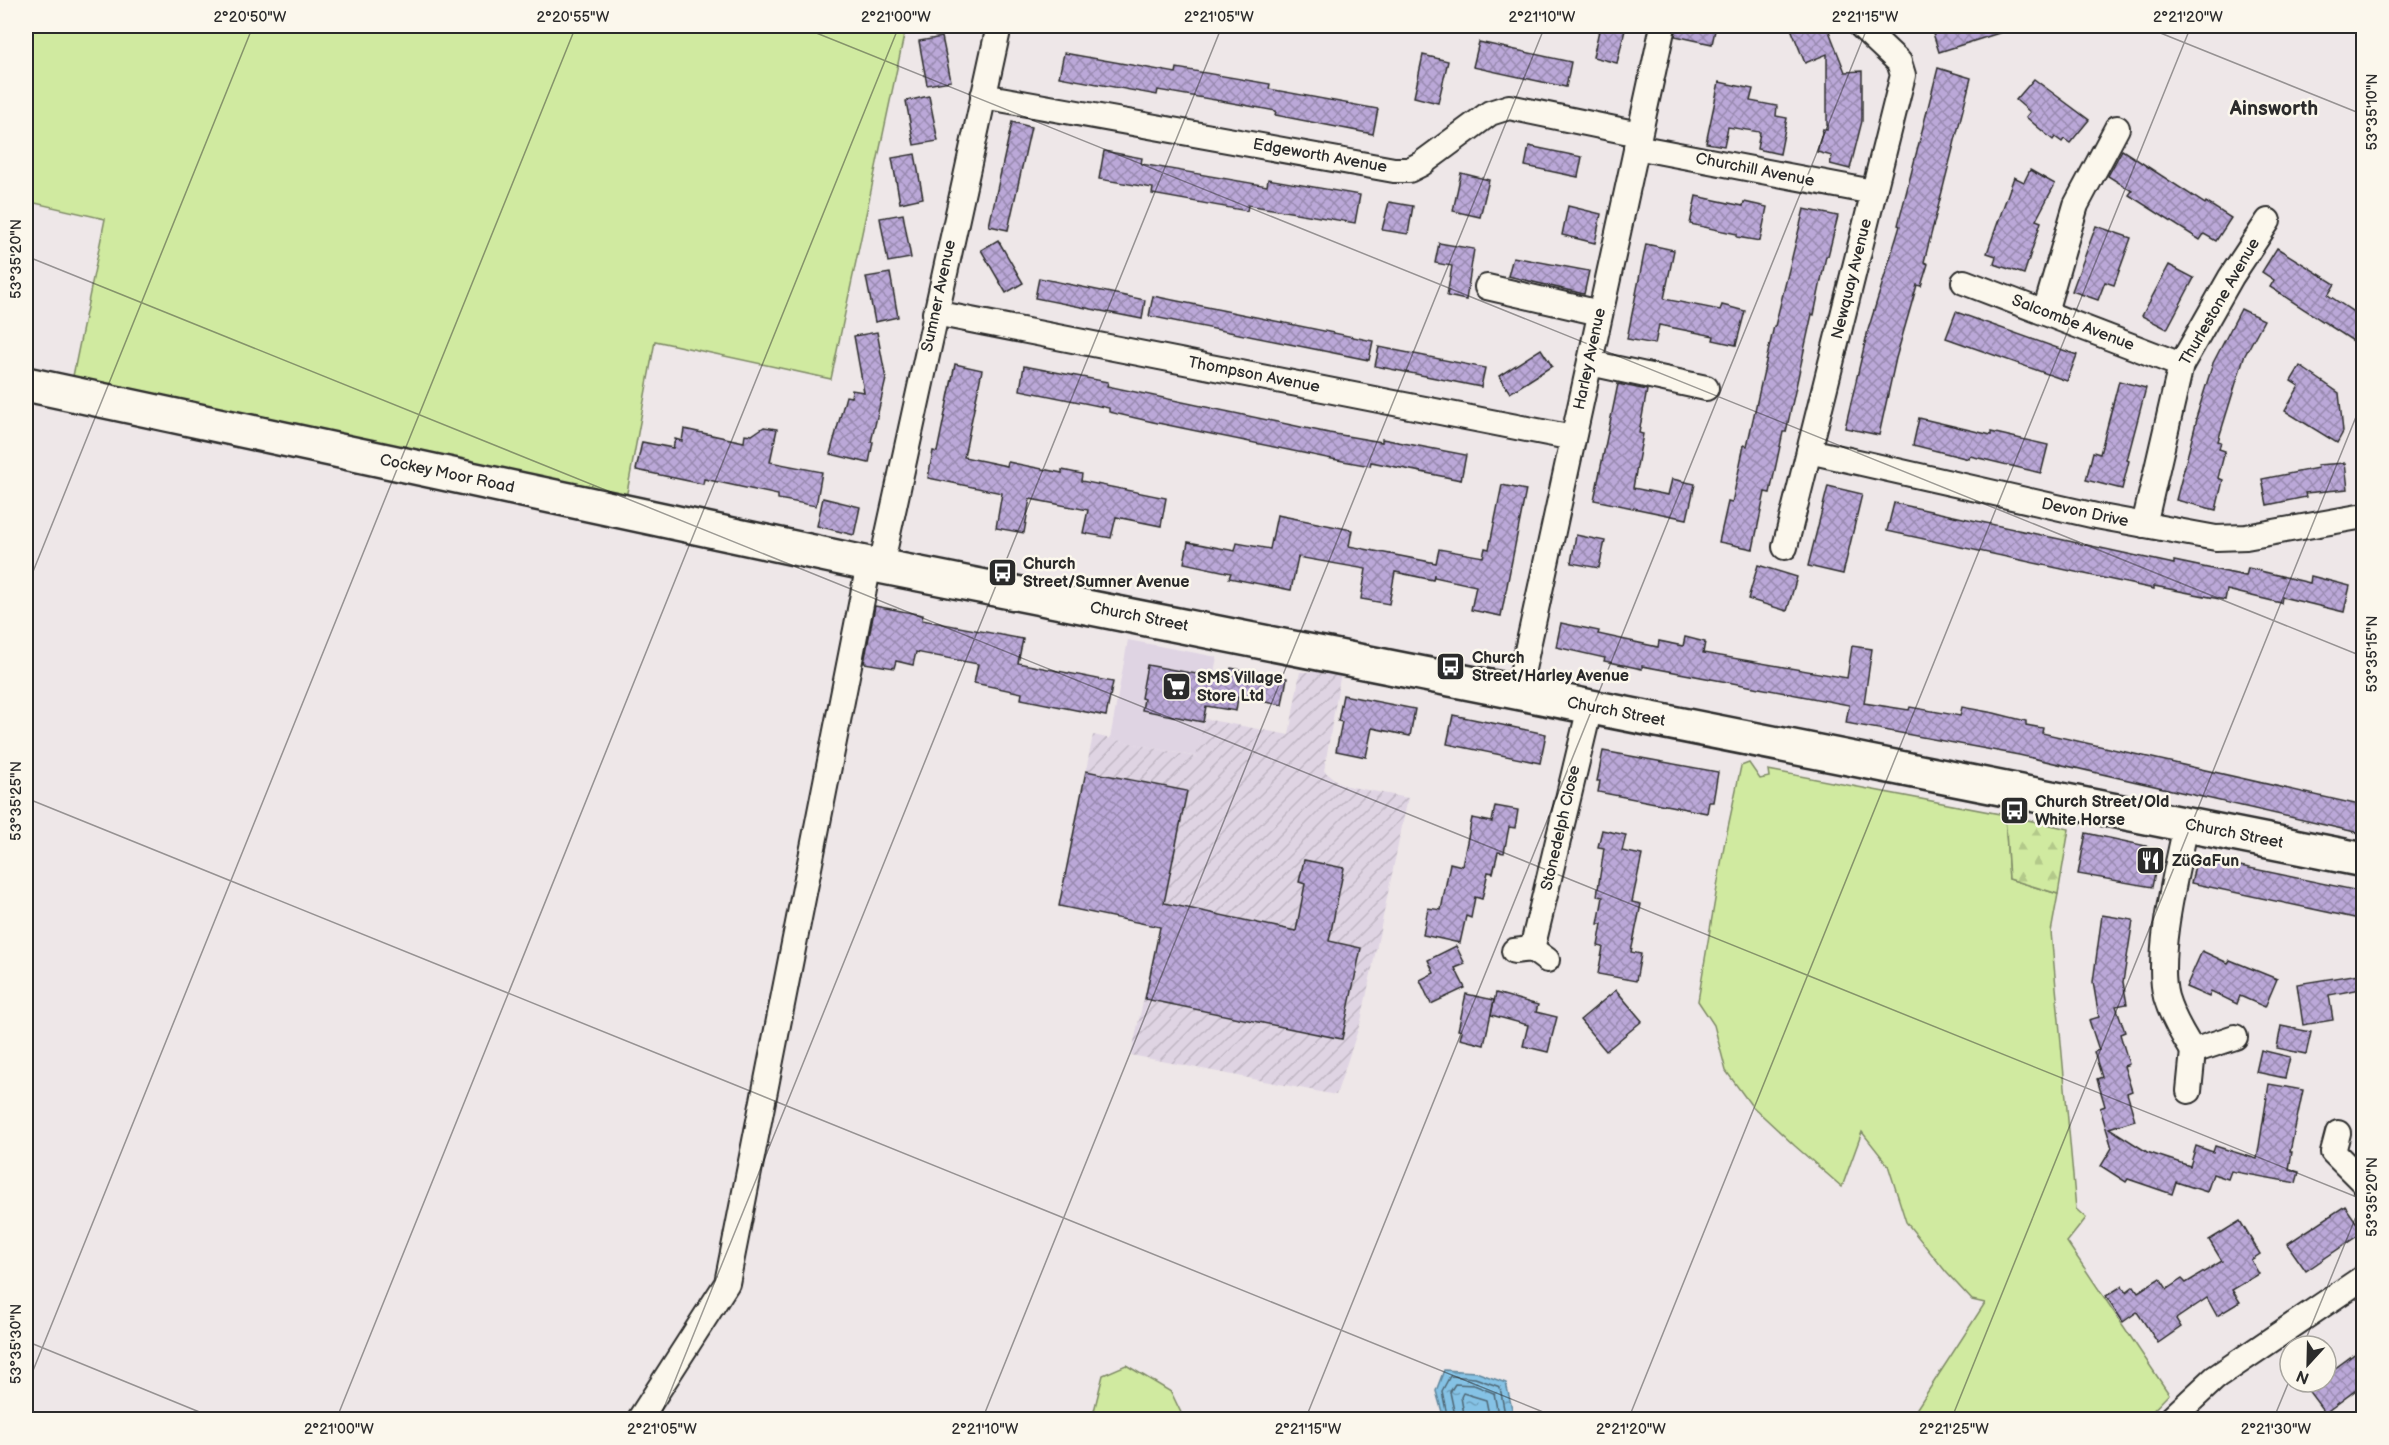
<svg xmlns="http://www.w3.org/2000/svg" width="2389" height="1445" font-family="'Balsamiq Sans',sans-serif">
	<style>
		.built { fill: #dfd4e3 }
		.industrial { fill: url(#industrial-furrows) }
		.grass { fill: #d0eaa0; stroke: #7e8a66; stroke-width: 1.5 }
		.forest { fill: url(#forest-firs); stroke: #7e8a66; stroke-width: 1.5 }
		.water { fill: url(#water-ripples); stroke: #61869b; stroke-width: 1.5 }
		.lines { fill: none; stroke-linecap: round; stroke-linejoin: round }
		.shore { stroke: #4f6775; stroke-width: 1.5 }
		.building { fill: url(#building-cross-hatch); stroke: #2b2b2b; stroke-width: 1.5 }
		.minor-casing { stroke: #2b2b2b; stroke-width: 28 }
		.secondary-casing { stroke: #2b2b2b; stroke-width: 38 }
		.minor { stroke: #fbf7ec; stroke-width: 24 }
		.secondary { stroke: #fbf7ec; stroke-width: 33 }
		.ticks { fill: none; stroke: #2b2b2b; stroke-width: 1.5; stroke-opacity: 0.45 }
		.labels { text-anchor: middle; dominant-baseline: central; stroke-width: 5; stroke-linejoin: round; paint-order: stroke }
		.street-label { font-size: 16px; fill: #2b2b2b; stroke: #fbf7ec }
		.poi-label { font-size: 16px; font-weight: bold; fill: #2b2b2b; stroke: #fbf7ec; text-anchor: start }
		.quarter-label { font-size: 20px; font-weight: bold; fill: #2b2b2b; stroke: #fbf7ec }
		.neatline { fill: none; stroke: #2b2b2b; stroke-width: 2 }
		.ticks-label { font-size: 15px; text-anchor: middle; fill: #2b2b2b }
	</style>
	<defs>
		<pattern id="industrial-furrows" width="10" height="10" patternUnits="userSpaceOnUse" patternTransform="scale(1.5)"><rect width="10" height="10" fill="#dfd4e3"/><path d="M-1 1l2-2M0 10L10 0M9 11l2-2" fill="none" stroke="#c0b6c3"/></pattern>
		<pattern id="forest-firs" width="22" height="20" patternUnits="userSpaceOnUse" patternTransform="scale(1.5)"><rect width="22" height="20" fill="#d0eaa0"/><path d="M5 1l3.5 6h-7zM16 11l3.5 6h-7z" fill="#b3c98a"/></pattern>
		<pattern id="water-ripples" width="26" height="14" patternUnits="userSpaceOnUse" patternTransform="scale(1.5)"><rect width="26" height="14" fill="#85c2e5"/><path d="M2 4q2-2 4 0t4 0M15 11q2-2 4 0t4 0" fill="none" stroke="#6d9eba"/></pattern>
		<pattern id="building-cross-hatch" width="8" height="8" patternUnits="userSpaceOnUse" patternTransform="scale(1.5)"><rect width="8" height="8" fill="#bba8d8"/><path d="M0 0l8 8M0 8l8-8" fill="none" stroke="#9889af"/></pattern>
	</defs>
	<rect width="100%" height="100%" fill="#eee7e8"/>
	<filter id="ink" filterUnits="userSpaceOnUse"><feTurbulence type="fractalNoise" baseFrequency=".0167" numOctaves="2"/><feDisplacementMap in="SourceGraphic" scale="12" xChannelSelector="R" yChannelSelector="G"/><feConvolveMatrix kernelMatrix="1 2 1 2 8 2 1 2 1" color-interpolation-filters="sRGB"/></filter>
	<g filter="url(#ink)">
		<polygon class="built" points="1128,640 1217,657 1197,757 1110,739"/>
		<polygon class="industrial" points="1300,672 1341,672 1324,771 1342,785 1408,798 1361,1021 1336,1095 1131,1055 1160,927 1059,906 1093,735 1196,757 1205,719 1289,735"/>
		<g class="grass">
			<polygon points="26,26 906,26 831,379 655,341 626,498 72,381 105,219 26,201"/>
			<polygon points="1749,763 1760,779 1769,777 1768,770 2005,815 2009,879 2058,894 2051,932 2076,1209 2086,1218 2067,1242 2169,1394 2145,1419 1910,1419 1985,1303 1972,1300 1946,1272 1906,1222 1888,1165 1862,1132 1842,1187 1795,1146 1751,1105 1726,1071 1714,1025 1698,1001 1724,846 1741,766"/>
			<polygon points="1126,1365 1171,1392 1184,1419 1092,1419 1103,1375"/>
		</g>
		<polygon class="forest" points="2005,815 2069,829 2058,894 2009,879"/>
		<polygon class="water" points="1444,1370 1476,1372 1506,1383 1513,1413 1512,1419 1444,1419 1436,1391"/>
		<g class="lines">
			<g class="shore">
				<polyline points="1448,1420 1442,1391 1450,1376 1475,1378 1500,1387 1506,1420"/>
				<polyline points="1456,1420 1450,1392 1455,1384 1474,1385 1494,1393 1499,1420"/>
				<polyline points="1465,1420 1461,1397 1463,1393 1486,1400 1490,1420"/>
			</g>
		</g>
		<g class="building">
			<polygon points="1600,26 1626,26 1617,63 1593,57"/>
			<polygon points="1677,26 1716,26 1712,44 1675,36"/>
			<polygon points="1790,26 1827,26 1845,72 1862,71 1862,121 1850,169 1830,164 1832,156 1817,152 1823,129 1827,130 1827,54 1805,63"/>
			<polygon points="1945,26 2012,26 2012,29 1939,52 1932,30"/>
			<polygon points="942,37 951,81 927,85 919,41"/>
			<polygon points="1479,42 1571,62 1566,87 1473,67"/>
			<polygon points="1064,53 1176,73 1177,68 1270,84 1269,89 1378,109 1373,134 1275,115 1276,111 1244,105 1158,90 1157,95 1059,77"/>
			<polygon points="1423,55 1448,61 1438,103 1414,97"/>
			<polygon points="1938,68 1971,78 1924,262 1928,264 1921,286 1917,285 1896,358 1879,435 1845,428 1868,330 1900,226 1898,225"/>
			<polygon points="2034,79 2089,120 2070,143 2064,139 2062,142 2055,137 2053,140 2026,117 2030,112 2016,100"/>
			<polygon points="1719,82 1753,89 1750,101 1777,106 1776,116 1787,118 1780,154 1757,149 1760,132 1728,127 1724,146 1706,143"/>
			<polygon points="929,96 938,141 914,145 906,101"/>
			<polygon points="1012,122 1031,127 1008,230 989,226"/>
			<polygon points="1529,146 1582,157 1578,177 1525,166"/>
			<polygon points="2122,150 2205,204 2206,202 2231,218 2216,241 2204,234 2200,240 2129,195 2132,191 2108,176"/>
			<polygon points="1104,151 1142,158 1141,164 1267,186 1268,179 1360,195 1355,223 1248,205 1247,211 1152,194 1153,188 1099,179"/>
			<polygon points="915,154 923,198 900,203 892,158"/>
			<polygon points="2030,170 2055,184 2036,220 2041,222 2024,274 1994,264 1996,256 1987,253 2014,177 2024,182"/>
			<polygon points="1461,173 1489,180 1480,217 1453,211"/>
			<polygon points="1696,196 1743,206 1744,202 1767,207 1760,241 1737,237 1737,234 1690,224"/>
			<polygon points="1389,202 1413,206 1408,234 1382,230"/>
			<polygon points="1568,206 1601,214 1595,243 1562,235"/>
			<polygon points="1804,209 1838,216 1828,256 1826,256 1814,315 1812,314 1786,432 1783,432 1770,493 1765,492 1753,549 1719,542 1728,502 1732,503 1744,445 1747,446 1774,326 1775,326"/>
			<polygon points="903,214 911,258 888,262 880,218"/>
			<polygon points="2096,226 2131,238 2114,285 2105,282 2098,300 2072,291"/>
			<polygon points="998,240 1023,283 1006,293 981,250"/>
			<polygon points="1439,243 1474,249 1466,300 1447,296 1452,266 1435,263"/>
			<polygon points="1646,244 1674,250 1664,299 1720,310 1722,305 1745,311 1736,345 1713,340 1714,336 1659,325 1655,344 1627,339"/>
			<polygon points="2277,248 2335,284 2328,295 2364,319 2364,348 2270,287 2274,280 2262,272"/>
			<polygon points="1513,257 1589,271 1584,294 1508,276"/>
			<polygon points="2169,265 2194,278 2167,329 2142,316"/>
			<polygon points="890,273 898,317 875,322 866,277"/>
			<polygon points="1039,278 1145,300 1142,319 1035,298"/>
			<polygon points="1153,296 1373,341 1369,360 1149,316"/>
			<polygon points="2241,309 2264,320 2244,357 2218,441 2221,442 2219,449 2225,451 2218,478 2223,480 2216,510 2176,500 2197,419 2196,418 2213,363"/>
			<polygon points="1956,312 2077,355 2067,381 1946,338"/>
			<polygon points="877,332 886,379 871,442 873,442 869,463 830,454 846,396 851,397 852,390 864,392 854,336"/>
			<polygon points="1379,347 1485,368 1481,387 1375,366"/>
			<polygon points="1541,349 1552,366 1510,393 1499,376"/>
			<polygon points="955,364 982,370 964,457 1007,466 1008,462 1062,473 1062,470 1082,474 1081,481 1166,498 1161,526 1116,517 1111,538 1083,533 1088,510 1030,499 1024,533 996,528 1002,493 928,478 933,451 937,452"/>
			<polygon points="1024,366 1108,382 1107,386 1329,433 1382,442 1382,439 1466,455 1461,480 1371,462 1370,466 1332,459 1153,422 1109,412 1109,408 1020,390"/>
			<polygon points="2300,366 2339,393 2343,432 2337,443 2285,411 2299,386 2291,381"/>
			<polygon points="2119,381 2146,388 2127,460 2129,461 2122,489 2086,480 2093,452 2100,454"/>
			<polygon points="1618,384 1647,390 1639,433 1643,434 1633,488 1668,495 1672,479 1695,484 1687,519 1594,500"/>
			<polygon points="1919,418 1991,435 1991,432 2048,445 2041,473 1970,456 1969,459 1913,445"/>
			<polygon points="764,427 777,429 770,462 822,472 816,506 778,499 778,495 704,479 703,484 636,470 642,442 673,448 675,439 682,441 684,429 744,442 745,434 752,435"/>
			<polygon points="2345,463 2348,489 2305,493 2306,497 2267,505 2262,479 2318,468 2317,465"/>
			<polygon points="1502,485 1526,490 1501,616 1471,610 1476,586 1434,577 1434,574 1433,580 1395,572 1389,604 1361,599 1366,569 1298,557 1291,590 1229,578 1231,573 1184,563 1188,542 1235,551 1237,543 1270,549 1277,515 1352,530 1349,546 1436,563 1439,549 1483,557 1485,548 1489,549"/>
			<polygon points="1828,486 1862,494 1843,574 1808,566"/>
			<polygon points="823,498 860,507 854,535 817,526"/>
			<polygon points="1894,503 2174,564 2174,561 2246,576 2248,568 2310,583 2311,576 2350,586 2344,612 2282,597 2281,603 2227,590 2225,600 2154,586 2154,589 1887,531"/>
			<polygon points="1576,535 1605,541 1599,568 1571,563"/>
			<polygon points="1758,565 1797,577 1787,611 1748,599"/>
			<polygon points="875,606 923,615 922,620 1023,639 1018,663 1113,682 1106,716 1021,699 1022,693 974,683 978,664 916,652 913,665 896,661 894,668 864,663"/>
			<polygon points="1561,623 1599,631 1598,634 1658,647 1659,641 1683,646 1685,637 1705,642 1703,653 1847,678 1852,646 1872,649 1864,703 1909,710 1910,707 1960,716 1962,707 1994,713 2026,721 2026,725 2043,728 2042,733 2364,806 2364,834 2019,755 1846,723 1849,705 1642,666 1642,669 1604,661 1605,658 1556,647"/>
			<polygon points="1147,665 1229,680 1231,668 1287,678 1282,705 1238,697 1236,711 1206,706 1203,722 1142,710 1144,699 1141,698"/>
			<polygon points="1343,695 1415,709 1410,736 1372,728 1366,757 1336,751 1342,722 1338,721"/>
			<polygon points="1453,715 1546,734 1540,763 1447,744"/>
			<polygon points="1603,751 1718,772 1713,802 1709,802 1707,813 1598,792 1600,781 1597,781"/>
			<polygon points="1086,771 1187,791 1164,903 1296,931 1305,884 1299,882 1304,860 1344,868 1329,941 1361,948 1342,1039 1145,999 1160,927 1059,906"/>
			<polygon points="1495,806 1518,810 1515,828 1509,827 1504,853 1498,852 1493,873 1488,872 1482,899 1475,897 1471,918 1466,916 1460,943 1423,935 1428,908 1441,910 1450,863 1462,866 1472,818 1492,822"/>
			<polygon points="1602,830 1626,835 1622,851 1642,855 1632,902 1641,904 1631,952 1641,954 1636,981 1598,974 1603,947 1598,946 1602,924 1598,924 1603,897 1597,896 1604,848 1598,847"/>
			<polygon points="2086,833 2160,849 2152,887 2078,874"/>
			<polygon points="2197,857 2364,892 2364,920 2191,883"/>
			<polygon points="2102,915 2133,920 2123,982 2127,1004 2116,1006 2125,1032 2120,1034 2129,1064 2124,1066 2132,1091 2127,1093 2135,1120 2109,1128 2147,1152 2190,1166 2196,1146 2213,1152 2215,1146 2257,1159 2269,1084 2303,1090 2290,1152 2292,1152 2289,1169 2299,1172 2296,1183 2231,1171 2228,1179 2213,1174 2207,1192 2176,1182 2172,1194 2128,1179 2126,1182 2101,1166 2112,1148 2100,1108 2105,1106 2097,1079 2102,1077 2094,1052 2099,1050 2089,1020 2099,1017 2093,982"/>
			<polygon points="1456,946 1465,964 1455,968 1465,988 1431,1004 1420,980 1434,973 1428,960"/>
			<polygon points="2202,951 2228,963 2230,960 2277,979 2265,1007 2240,996 2237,1004 2211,991 2209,997 2186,987"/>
			<polygon points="2359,974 2361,989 2329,995 2333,1020 2303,1025 2297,984"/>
			<polygon points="1616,990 1642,1021 1606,1051 1580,1020"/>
			<polygon points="1496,993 1538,1005 1536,1012 1557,1017 1548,1052 1523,1046 1528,1025 1491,1015"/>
			<polygon points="1466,994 1494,1000 1484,1045 1460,1039 1462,1031 1458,1030"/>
			<polygon points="2281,1026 2311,1032 2306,1054 2277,1048"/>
			<polygon points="2261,1050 2290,1057 2285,1078 2256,1072"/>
			<polygon points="2345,1206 2363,1232 2306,1271 2287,1244"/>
			<polygon points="2240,1221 2260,1254 2251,1260 2259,1274 2232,1290 2240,1302 2217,1316 2207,1298 2176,1319 2181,1327 2158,1343 2137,1312 2123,1322 2106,1296 2122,1286 2126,1292 2134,1286 2138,1292 2160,1278 2167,1289 2182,1279 2186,1283 2222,1261 2209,1240"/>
			<polygon points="2364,1347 2364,1384 2325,1413 2307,1389 2317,1382 2326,1382 2326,1375"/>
		</g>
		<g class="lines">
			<defs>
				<g id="minor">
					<polyline points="983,96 1394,170 1409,170 1421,164 1490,113 1509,107 1639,134"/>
					<polyline points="1636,147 1873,192"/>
					<polyline points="1964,282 2181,365"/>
					<polyline points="1487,287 1600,313"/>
					<polyline points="2045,312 2076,205 2117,128"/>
					<polyline points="935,313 1573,438"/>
					<polyline points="1590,363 1706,388"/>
					<polyline points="1809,451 2096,516 2216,538 2246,537 2364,516"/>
					<polyline points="2144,525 2181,365 2231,277 2268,221"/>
					<polyline points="1785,547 1903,75 1899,62 1861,26"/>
					<polyline points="881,566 999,26"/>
					<polyline points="1518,692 1663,26"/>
					<path d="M 2186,825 C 2177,870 2155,954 2166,997 C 2172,1017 2182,1034 2193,1051"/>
					<polyline points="1532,949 1590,707"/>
					<polyline points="1514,951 1532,949 1547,960"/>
					<polyline points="2189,1091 2193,1051 2235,1037"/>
					<polyline points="2338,1133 2333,1152 2364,1183"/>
					<polyline points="639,1420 727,1283 869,564"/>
					<polyline points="2170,1420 2215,1378 2364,1277"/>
				</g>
				<polyline id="secondary" points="26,384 869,564 2364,860"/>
			</defs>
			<use href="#minor" class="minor-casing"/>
			<use href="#secondary" class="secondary-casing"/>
			<use href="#minor" class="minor"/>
			<use href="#secondary" class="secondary"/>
		</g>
	</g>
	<path class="ticks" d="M 799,26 L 2364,657M 2143,26 L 2364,115M 26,256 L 2364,1200M 26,589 L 253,26M 26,798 L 1563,1420M 26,1341 L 219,1420M 2303,1346 L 2364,1197M 26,1388 L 576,26M 336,1420 L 899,26M 659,1420 L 1222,26M 982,1420 L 1545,26M 1305,1420 L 1868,26M 1628,1420 L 2191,26M 1951,1420 L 2364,397M 2273,1420 L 2290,1379"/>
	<defs>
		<symbol id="bus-square" viewBox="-11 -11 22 22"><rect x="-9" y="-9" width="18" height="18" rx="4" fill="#2b2b2b" stroke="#fbf7ec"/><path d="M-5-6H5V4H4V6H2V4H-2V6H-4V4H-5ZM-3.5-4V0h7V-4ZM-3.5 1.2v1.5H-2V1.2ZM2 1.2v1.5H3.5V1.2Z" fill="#fff"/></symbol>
		<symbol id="supermarket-square" viewBox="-11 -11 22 22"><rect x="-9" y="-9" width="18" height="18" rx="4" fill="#2b2b2b" stroke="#fbf7ec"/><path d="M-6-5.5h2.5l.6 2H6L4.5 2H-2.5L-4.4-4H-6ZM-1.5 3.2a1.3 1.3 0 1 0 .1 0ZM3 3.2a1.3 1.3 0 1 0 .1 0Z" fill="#fff"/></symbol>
		<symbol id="restaurant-square" viewBox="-11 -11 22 22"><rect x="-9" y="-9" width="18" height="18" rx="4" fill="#2b2b2b" stroke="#fbf7ec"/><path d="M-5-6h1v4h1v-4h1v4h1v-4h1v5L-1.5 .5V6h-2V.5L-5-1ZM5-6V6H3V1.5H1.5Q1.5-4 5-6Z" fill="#fff"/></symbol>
	</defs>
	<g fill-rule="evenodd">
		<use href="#bus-square" x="986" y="556" width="33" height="33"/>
		<use href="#bus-square" x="1434" y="650" width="33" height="33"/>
		<use href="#supermarket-square" x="1160" y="670" width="33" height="33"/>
		<use href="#bus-square" x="1998" y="794" width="33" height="33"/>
		<use href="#restaurant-square" x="2134" y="844" width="33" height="33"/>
	</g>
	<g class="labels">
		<g class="street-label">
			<text transform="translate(1320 156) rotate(10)">Edgeworth Avenue</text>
			<text transform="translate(1755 170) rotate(11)">Churchill Avenue</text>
			<text transform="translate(1852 279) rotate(-76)">Newquay Avenue</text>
			<text transform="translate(939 296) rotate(-78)">Sumner Avenue</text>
			<text transform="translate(2220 302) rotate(-60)">Thurlestone Avenue</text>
			<text transform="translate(2073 323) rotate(21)">Salcombe Avenue</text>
			<text transform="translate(1590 359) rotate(-78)">Harley Avenue</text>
			<text transform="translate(1254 375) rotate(11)">Thompson Avenue</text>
			<text transform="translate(447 474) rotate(12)">Cockey Moor Road</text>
			<text transform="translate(2085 513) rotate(12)">Devon Drive</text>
			<text transform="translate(1139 617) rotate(11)">Church Street</text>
			<text transform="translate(1616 712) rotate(11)">Church Street</text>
			<text transform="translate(1561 828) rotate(-77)">Stonedelph Close</text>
			<text transform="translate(2234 834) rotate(11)">Church Street</text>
		</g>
		<g class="poi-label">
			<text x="1023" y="564">Church<tspan x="1023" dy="18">Street/Sumner Avenue</tspan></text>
			<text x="1472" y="658">Church<tspan x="1472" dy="18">Street/Harley Avenue</tspan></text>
			<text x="1197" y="678">SMS Village<tspan x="1197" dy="18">Store Ltd</tspan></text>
			<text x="2035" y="802">Church Street/Old<tspan x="2035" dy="18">White Horse</tspan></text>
			<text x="2172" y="861">ZüGaFun</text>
		</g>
		<g class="quarter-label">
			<text x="2274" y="109">Ainsworth</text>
		</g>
	</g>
	<rect width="2389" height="1445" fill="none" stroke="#fbf7ec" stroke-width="66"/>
	<g transform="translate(2308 1364) rotate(202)"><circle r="28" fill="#fbf7ec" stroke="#a8a59f" stroke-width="1.5"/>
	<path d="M0-4.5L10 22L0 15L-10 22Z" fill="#2b2b2b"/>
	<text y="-9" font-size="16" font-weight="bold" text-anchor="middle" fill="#2b2b2b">N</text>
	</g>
	<rect x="33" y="33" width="2323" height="1379" class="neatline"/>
	<g class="ticks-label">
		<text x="250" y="22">2°20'50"W</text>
		<text x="573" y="22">2°20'55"W</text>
		<text x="896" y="22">2°21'00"W</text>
		<text x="1219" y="22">2°21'05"W</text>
		<text x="1542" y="22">2°21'10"W</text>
		<text x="1865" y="22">2°21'15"W</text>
		<text x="2188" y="22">2°21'20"W</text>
		<text transform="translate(2372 112) rotate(-90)" y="5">53°35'10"N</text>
		<text transform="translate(16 259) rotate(-90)" y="5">53°35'20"N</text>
		<text transform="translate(2372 654) rotate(-90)" y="5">53°35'15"N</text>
		<text transform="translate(16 801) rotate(-90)" y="5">53°35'25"N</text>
		<text transform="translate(2372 1197) rotate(-90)" y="5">53°35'20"N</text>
		<text transform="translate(16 1344) rotate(-90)" y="5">53°35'30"N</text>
		<text x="339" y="1434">2°21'00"W</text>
		<text x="662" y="1434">2°21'05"W</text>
		<text x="985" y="1434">2°21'10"W</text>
		<text x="1308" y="1434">2°21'15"W</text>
		<text x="1631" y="1434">2°21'20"W</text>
		<text x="1954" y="1434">2°21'25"W</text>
		<text x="2276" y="1434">2°21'30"W</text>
	</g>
</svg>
